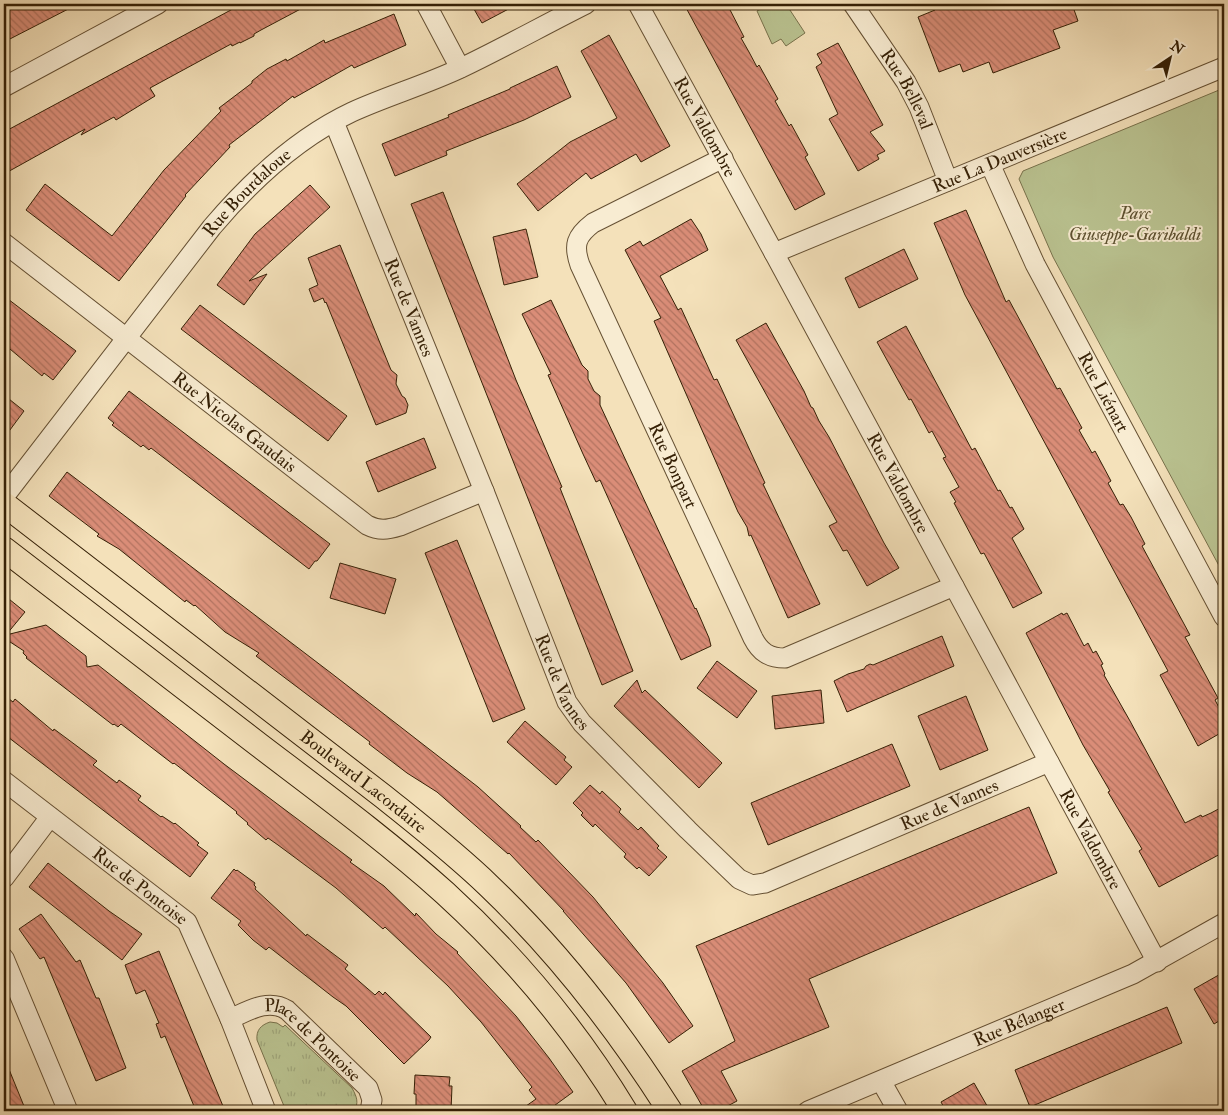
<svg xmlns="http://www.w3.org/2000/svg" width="1228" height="1115" font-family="'IM FELL Double Pica',serif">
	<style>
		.grass { fill: url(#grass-tufts); stroke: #78724c }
		.park { fill: #bac391; stroke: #78724c }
		.building { fill: url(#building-back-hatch); stroke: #352006 }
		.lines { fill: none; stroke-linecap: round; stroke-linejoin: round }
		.minor-casing { stroke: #655033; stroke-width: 21 }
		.major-casing { stroke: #352006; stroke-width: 26 }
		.minor { stroke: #f8ecd2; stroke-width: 19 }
		.major { stroke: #f4e1ba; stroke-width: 24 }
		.labels { text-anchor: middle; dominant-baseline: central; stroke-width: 4; stroke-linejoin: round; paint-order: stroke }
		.street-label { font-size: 18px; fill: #352006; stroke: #f8ecd2 }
		.park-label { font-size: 18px; font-style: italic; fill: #5d5130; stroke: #f8ecd2 }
	</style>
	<defs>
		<pattern id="grass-tufts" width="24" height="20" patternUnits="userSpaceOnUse" patternTransform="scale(1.25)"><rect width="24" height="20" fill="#bac391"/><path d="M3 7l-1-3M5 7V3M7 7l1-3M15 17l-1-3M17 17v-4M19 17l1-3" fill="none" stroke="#a0a77c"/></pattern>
		<pattern id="building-back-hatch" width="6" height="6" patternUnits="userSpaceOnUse" patternTransform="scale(1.25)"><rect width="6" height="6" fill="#da8d78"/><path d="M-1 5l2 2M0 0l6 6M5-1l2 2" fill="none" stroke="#b27360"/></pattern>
	</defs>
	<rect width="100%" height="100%" fill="#f4e1ba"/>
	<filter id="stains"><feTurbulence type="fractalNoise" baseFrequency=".004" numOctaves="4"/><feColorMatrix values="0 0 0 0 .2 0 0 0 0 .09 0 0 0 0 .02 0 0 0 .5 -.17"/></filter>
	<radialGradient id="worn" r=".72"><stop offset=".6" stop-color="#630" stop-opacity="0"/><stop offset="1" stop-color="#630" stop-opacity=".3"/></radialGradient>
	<path class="grass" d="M 270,1022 L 277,1023 L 283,1027 L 285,1025 L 352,1088 C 357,1097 359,1103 354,1111 L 286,1111 L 257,1040 C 256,1030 261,1025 270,1022 Z"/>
	<g class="park">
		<polygon points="770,4 786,4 805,33 786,46 781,39 772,44 757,11"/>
		<polygon points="1224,88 1224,575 1053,257 1019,179 1023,171"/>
	</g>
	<g class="building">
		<polygon points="4,4 78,4 4,42"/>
		<polygon points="242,4 310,4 261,30 254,34 254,36 240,43 240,42 232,46 231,44 150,88 155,96 116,120 114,117 81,135 85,129 4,174 4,132"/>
		<polygon points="471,4 518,4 482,23"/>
		<polygon points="684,4 727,4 744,37 741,38 749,52 757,67 759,65 778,99 775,101 789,126 791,124 808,155 805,157 825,194 795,210"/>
		<polygon points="933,4 1072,4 1078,21 1053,30 1060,48 993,73 989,62 963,72 960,64 939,72 918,17 935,10"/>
		<polygon points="394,14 406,45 354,68 352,65 294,98 293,96 229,145 230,147 185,195 186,196 119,281 26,210 45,184 112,236 164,170 221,111 219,108 252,83 252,81 267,69 286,59 287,61 324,40 325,43"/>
		<polygon points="609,35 670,146 641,162 636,154 591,179 586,173 538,211 517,184 570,142 617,118 581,51"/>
		<polygon points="838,43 883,125 870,132 885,151 877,155 879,159 858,171 829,119 838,114 816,67 822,63 817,54"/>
		<polygon points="557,66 571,97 524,120 446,151 447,155 395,176 382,144 449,117 448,115 510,89 510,88"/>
		<polygon points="310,185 330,207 249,281 267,274 244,305 217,285 255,234"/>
		<polygon points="443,192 516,380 562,487 560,488 633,671 602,685 411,204"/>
		<polygon points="966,210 1006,302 1009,300 1057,389 1060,388 1082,428 1079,430 1092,453 1095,451 1111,481 1108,483 1120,505 1123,504 1131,517 1145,544 1142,546 1190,635 1185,637 1218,698 1215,700 1224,717 1224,731 1198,746 1160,675 1168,671 965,295 934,223"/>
		<polygon points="691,219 701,234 708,250 660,276 678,310 681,308 714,380 717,379 765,483 763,484 820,604 788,618 751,535 749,536 747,527 738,512 654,321 661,318 625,250 640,241 643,246"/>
		<polygon points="526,229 538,277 504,285 493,237"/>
		<polygon points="340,245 391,370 397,375 396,384 402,396 405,398 408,405 406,413 376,425 326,302 325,303 323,298 314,302 309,289 318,285 308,258"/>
		<polygon points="904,249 918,279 859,308 845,278"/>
		<polygon points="4,296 76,351 53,380 44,373 42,376 4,344"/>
		<polygon points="551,300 582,365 588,371 588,379 594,391 600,396 600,405 695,609 696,608 709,638 711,646 681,660 600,480 596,482 583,454 548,375 551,374 522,314"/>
		<polygon points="200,305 347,416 328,441 181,329"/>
		<polygon points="766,323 804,391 811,407 813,408 819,421 829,437 884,543 899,568 867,586 847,550 843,551 829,526 837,522 736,340"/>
		<polygon points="906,326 972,450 975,448 998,491 1000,490 1010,508 1012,507 1024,529 1012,538 1042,593 1013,608 984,553 981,554 954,503 956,502 950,492 959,487 943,458 946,457 932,431 929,433 911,399 909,400 877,342"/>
		<polygon points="129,391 330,544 317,561 315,561 309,569 151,448 149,450 143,445 141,447 112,425 114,423 108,418"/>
		<polygon points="4,395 24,411 4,438"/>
		<polygon points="424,438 436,468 378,492 366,462"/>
		<polygon points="67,472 331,673 478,787 521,826 520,827 536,842 538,840 593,897 663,983 693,1026 669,1043 626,983 563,911 564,911 509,853 508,854 437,792 407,773 369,744 370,742 256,656 259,653 225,632 195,605 194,606 186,600 185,602 119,549 97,536 99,534 49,496"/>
		<polygon points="457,540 525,709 493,722 425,553"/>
		<polygon points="340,563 396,579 385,614 330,598"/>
		<polygon points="4,595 25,612 6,635 46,625 86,656 87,667 98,665 224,764 352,860 350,862 384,886 415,916 416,913 436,934 458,952 457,953 516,1016 549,1058 573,1092 547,1111 519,1111 536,1099 529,1090 532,1087 481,1022 448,986 385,927 383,929 336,888 278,845 268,838 266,840 247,824 248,823 236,813 237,812 174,763 173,764 121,724 118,727 114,724 113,725 26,658 27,657 23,653 24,651 4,638"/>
		<polygon points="1062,613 1063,615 1067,613 1084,646 1088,643 1093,653 1096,651 1103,664 1101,665 1105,674 1104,675 1130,721 1185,823 1201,815 1202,817 1211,813 1224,806 1224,852 1159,887 1139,851 1142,849 1108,792 1110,791 1083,745 1026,633"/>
		<polygon points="942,636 954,666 847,712 834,681 848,674 864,669 866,666 870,664 873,665"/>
		<polygon points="717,661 757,691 737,718 697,688"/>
		<polygon points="637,680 642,693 645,690 722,763 699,788 614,706"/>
		<polygon points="821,690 824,723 775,729 772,696"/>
		<polygon points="4,695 13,702 15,699 53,731 54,729 97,761 93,765 117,783 119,780 141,796 138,800 161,817 162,816 174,824 175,823 199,843 197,845 208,853 190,877 4,734"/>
		<polygon points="966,696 988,750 940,770 918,716"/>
		<polygon points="525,721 566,757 564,760 572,767 556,785 507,742"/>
		<polygon points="892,744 910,786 768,845 751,803"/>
		<polygon points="590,785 600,794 602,791 621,809 619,812 638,830 641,827 659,846 657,848 667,857 649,876 639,867 637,869 624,857 626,854 595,824 593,827 581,815 583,813 573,803"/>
		<polygon points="1029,807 1057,873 809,979 829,1027 721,1071 737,1101 718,1111 705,1111 682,1071 735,1041 696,946"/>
		<polygon points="48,863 109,911 142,934 122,960 29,887"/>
		<polygon points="234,869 236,871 237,870 255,883 254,885 256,887 255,889 306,936 307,934 348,965 345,969 375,995 379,991 383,995 385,992 431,1037 429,1040 404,1064 346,1006 333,997 269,947 266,950 253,940 238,925 241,921 211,898"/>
		<polygon points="41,914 76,962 80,960 96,998 99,998 126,1068 96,1081 44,957 40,959 19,929"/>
		<polygon points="159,951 187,1019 225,1111 196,1111 165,1036 161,1038 156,1024 159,1023 145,990 136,994 125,965"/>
		<polygon points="1224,972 1224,1018 1214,1024 1194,989"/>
		<polygon points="1167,1007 1182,1043 1030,1107 1015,1070"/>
		<polygon points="4,1057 17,1089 26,1111 4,1111"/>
		<polygon points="415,1075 450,1077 449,1086 452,1086 451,1111 417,1111 418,1108 416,1108 416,1094 414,1094"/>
		<polygon points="974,1083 990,1111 946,1111 941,1102"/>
	</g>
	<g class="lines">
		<defs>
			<g id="minor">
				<polyline points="426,4 460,68"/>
				<path id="s1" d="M 638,4 L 774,253 L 1157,962"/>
				<path id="s2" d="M 853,4 L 906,82 L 919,107 L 948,181"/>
				<polyline points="4,87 158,4"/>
				<path id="s3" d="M 334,122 L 484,491 L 567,702 L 582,723 L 688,830 L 739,879 L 752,885 L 765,883 L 1049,762"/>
				<path id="s4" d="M 723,158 L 593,223 C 576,236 573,245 580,265 L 753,638 C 760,652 769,658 785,658 L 954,586"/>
				<path id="s5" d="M 990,164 L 1035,264 L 1224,617"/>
				<path id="s6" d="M 4,243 L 367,525 C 379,531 387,530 400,526 L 484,491"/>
				<path id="s7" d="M 774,253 L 1224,67"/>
				<path id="s8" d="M 4,497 L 212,227 C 251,181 297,138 352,112 C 387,96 425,85 461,68 C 503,48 544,25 586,4"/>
				<path id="s9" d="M 4,781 L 187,922 L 230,1019 L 266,1111"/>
				<polyline points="4,878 50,817"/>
				<polyline points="4,958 68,1111"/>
				<path id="s10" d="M 230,1019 C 248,1011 268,998 287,1010 L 368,1088 L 372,1100 L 370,1111"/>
				<polyline points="881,1081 898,1111"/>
				<path id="s11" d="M 808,1111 L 1133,974 L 1224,923"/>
			</g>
			<g id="major">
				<path id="s12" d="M 4,504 L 384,797 C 420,826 456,854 489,886 C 559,953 618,1029 670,1111"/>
				<path d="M 4,549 C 89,614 174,680 259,745 C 322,793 386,840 445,893 C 515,957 576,1030 625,1111"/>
			</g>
		</defs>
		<use href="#minor" class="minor-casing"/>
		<use href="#major" class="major-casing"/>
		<use href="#minor" class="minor"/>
		<use href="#major" class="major"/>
	</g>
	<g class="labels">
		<g class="street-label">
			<text stroke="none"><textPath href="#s2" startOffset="101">Rue Belleval</textPath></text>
			<text stroke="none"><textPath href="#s1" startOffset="140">Rue Valdombre</textPath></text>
			<text stroke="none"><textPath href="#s7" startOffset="244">Rue La Dauversière</textPath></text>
			<text stroke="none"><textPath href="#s8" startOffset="390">Rue Bourdaloue</textPath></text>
			<text stroke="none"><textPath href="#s3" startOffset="200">Rue de Vannes</textPath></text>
			<text stroke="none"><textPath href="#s5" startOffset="255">Rue Liénart</textPath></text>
			<text stroke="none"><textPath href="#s6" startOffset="292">Rue Nicolas Gaudais</textPath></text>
			<text stroke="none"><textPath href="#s4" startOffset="415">Rue Bonpart</textPath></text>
			<text stroke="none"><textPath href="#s1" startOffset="545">Rue Valdombre</textPath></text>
			<text stroke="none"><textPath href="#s3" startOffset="605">Rue de Vannes</textPath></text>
			<text stroke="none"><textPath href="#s12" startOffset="454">Boulevard Lacordaire</textPath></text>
			<text stroke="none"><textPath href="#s3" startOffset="1100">Rue de Vannes</textPath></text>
			<text stroke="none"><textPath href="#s1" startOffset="950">Rue Valdombre</textPath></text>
			<text stroke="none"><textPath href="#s9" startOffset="172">Rue de Pontoise</textPath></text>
			<text stroke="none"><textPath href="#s11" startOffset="229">Rue Bélanger</textPath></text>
			<text stroke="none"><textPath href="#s10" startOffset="98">Place de Pontoise</textPath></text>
		</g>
		<g class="park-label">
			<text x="1135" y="213">Parc<tspan x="1135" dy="21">Giuseppe-Garibaldi</tspan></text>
		</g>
	</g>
	<rect width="1228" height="1115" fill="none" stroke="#f4e1ba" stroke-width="20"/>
	<rect x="5" y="5" width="1218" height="1105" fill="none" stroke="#352006" stroke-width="2.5"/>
	<rect x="10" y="10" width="1208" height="1095" fill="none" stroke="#352006"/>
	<g transform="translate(1170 58) rotate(35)" stroke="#f8ecd2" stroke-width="4" paint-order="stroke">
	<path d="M0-4L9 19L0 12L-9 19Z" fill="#352006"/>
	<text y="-8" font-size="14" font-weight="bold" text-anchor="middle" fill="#352006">N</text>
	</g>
	<rect width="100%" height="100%" filter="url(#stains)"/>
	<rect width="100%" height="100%" fill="url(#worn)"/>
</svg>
